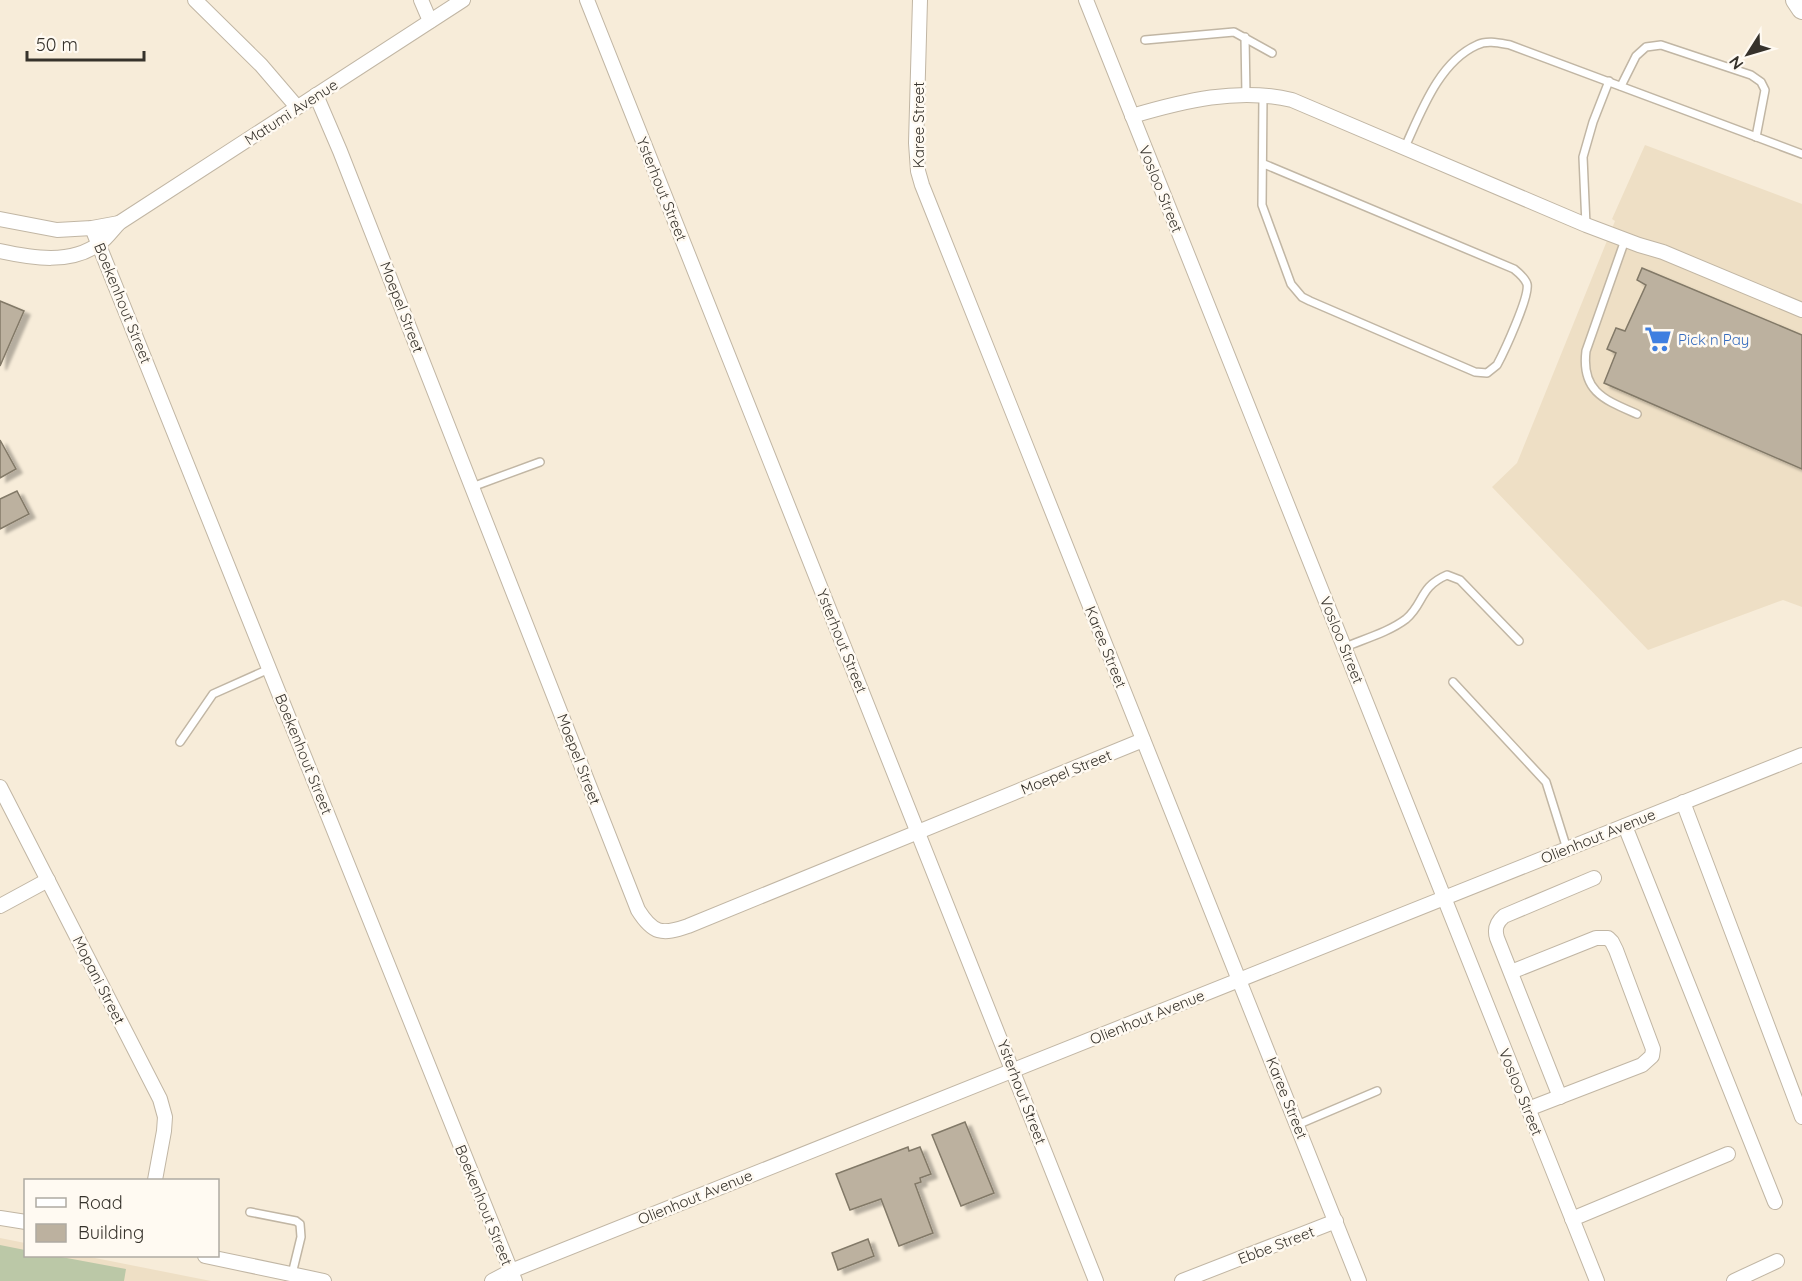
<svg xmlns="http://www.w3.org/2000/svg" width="1802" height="1281" font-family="Quicksand,sans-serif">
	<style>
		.built { fill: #eedfc5 }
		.green { fill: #bbc8a7 }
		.building { fill: #bcb19f; stroke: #827967; stroke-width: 1.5; filter: url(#shadow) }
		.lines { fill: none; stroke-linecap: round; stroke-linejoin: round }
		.lane-casing { stroke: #c1b6a4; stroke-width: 10 }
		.street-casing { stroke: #c1b6a4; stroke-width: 16 }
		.secondary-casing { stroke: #c1b6a4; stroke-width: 22 }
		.lane { stroke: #fff; stroke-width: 7 }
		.street { stroke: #fff; stroke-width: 14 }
		.secondary { stroke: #fff; stroke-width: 20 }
		.labels { text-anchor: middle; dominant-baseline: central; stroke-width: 5; stroke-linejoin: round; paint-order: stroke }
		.street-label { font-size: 15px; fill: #36322b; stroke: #fffaf2 }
		.shop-label { font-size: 15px; fill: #366cbe; stroke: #fffaf2; text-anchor: start }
	</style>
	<defs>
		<filter id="shadow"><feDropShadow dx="6" dy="4" stdDeviation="1.5" flood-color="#0004"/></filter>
	</defs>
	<rect width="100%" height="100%" fill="#f7ecd9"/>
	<g class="built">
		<polygon points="1645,145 1802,204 1802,607 1783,600 1648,650 1492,487 1517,463 1615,221 1612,219"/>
		<polygon points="0,1238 25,1243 26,1256 85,1256 211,1281 0,1281"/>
	</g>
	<polygon class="green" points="0,1245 25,1250 26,1256 56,1256 126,1269 124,1281 0,1281"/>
	<g class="building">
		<polygon points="1642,268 1802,335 1802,469 1604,383 1616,353 1607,349 1616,328 1625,331 1646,285 1637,280"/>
		<polygon points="0,301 24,311 0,366"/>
		<polygon points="0,440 16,469 0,478"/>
		<polygon points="17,491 29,514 0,529 0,499"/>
		<polygon points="965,1122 994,1193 961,1206 932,1135"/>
		<polygon points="908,1147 909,1151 920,1147 931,1174 920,1178 921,1182 915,1184 933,1233 899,1246 881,1199 850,1210 836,1174"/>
		<polygon points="868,1239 874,1256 838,1270 832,1253"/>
	</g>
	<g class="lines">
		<defs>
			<g id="lane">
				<polyline points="1245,37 1246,95"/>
				<polyline points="1145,40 1234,32 1272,53"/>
				<polyline points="1621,86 1636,56 1646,47 1661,45 1751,75 1761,82 1765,90 1756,137"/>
				<path d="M 1263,96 L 1262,205 L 1291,284 L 1302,297 L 1310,301 L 1475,372 L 1487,373 L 1497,365 C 1504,352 1530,296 1527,284 C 1525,278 1519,273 1514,269 L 1264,164"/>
				<path d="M 1405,147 C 1421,112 1439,62 1477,45 C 1487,40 1499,43 1510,45 L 1802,154"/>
				<polyline points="1586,225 1583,157 1593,122 1609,81"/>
				<path d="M 1625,240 L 1586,351 C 1581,392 1605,400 1637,414"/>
				<polyline points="472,487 540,462"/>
				<path d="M 1345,647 C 1364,639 1389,632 1406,619 C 1424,604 1419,587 1447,575 L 1460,580 L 1519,641"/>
				<polyline points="1453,682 1546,782 1567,849"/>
				<polyline points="180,742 213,694 269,669"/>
				<polyline points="1297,1125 1377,1091"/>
				<polyline points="250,1212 296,1221 300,1224 301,1237 292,1274"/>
			</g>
			<g id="street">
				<polyline points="195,0 261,65 297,107"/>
				<polyline points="421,0 430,21"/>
				<polyline points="587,0 1096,1281"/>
				<polyline points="920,0 916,143 918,171 922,185 1359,1281"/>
				<polyline points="1086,0 1597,1281"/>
				<path d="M 316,95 L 340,151 L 638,910 C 653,934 662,935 688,926 L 1143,740"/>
				<path d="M 1132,116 C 1183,101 1238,87 1292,100 L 1586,225 L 1639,245 L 1663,252 L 1802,310"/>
				<polyline points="0,219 57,230 92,228 119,223"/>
				<polyline points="92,228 515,1281"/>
				<path d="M 0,251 C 32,258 71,265 100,243 C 107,238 113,229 119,223 L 463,0"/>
				<polyline points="0,787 160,1099 165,1117 164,1131 155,1180"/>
				<polyline points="1683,802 1802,1117"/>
				<polyline points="1625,826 1775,1202"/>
				<polyline points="0,906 48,880"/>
				<polyline points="1511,972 1596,938 1608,938 1612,942 1616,950 1653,1049 1652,1056 1642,1065 1528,1109"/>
				<path d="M 1560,1097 L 1497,938 C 1494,928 1497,922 1504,916 L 1594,878"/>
				<polyline points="0,1218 26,1222"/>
				<polyline points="1572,1219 1728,1154"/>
				<polyline points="205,1256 324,1281"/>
				<polyline points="492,1281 511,1271 1802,755"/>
				<polyline points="1182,1281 1336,1221"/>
				<polyline points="1734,1281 1777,1261"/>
			</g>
			<polyline id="secondary" points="1796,0 1802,9"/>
		</defs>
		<use href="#lane" class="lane-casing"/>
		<use href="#street" class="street-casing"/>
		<use href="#secondary" class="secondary-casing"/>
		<use href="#lane" class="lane"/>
		<use href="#street" class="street"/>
		<use href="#secondary" class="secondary"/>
	</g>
	<defs>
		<symbol id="supermarket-bare" viewBox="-9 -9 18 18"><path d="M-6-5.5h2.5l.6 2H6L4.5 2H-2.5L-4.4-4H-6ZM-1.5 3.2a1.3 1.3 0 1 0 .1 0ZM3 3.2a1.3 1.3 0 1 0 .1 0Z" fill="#3f7fe0" stroke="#fffaf2" stroke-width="2.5" paint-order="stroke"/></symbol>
	</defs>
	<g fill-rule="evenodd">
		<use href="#supermarket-bare" x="1639" y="320" width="38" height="38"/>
	</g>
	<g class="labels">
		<g class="street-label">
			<text transform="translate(291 112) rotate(-33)">Matumi Avenue</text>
			<text transform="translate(918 125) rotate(-90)">Karee Street</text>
			<text transform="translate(662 189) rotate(68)">Ysterhout Street</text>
			<text transform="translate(1161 189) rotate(68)">Vosloo Street</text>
			<text transform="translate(123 303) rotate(68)">Boekenhout Street</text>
			<text transform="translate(402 307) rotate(69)">Moepel Street</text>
			<text transform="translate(1342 640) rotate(68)">Vosloo Street</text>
			<text transform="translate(842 641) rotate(68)">Ysterhout Street</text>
			<text transform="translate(1106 647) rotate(68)">Karee Street</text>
			<text transform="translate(304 754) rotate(68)">Boekenhout Street</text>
			<text transform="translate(579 759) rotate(69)">Moepel Street</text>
			<text transform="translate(1066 772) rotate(-22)">Moepel Street</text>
			<text transform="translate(1598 836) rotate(-22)">Olienhout Avenue</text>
			<text transform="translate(99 980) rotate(63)">Mopani Street</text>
			<text transform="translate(1147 1017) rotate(-22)">Olienhout Avenue</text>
			<text transform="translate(1022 1092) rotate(69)">Ysterhout Street</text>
			<text transform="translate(1521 1092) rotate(68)">Vosloo Street</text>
			<text transform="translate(1287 1098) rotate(68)">Karee Street</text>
			<text transform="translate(695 1197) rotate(-22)">Olienhout Avenue</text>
			<text transform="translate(484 1205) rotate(68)">Boekenhout Street</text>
			<text transform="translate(1276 1245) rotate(-21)">Ebbe Street</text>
		</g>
		<g class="shop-label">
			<text x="1678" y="339">Pick n Pay</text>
		</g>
	</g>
	<rect x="24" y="1179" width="195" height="78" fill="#fffaf2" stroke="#afaaa2" stroke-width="1.5"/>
	<rect x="36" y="1198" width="30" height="9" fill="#ffffff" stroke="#afaaa2" stroke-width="1.5"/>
	<text x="78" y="1209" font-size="18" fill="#36322b">Road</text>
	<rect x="36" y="1224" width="30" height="18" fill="#bcb19f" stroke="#afaaa2" stroke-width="1.5"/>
	<text x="78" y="1239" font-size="18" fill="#36322b">Building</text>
	<g transform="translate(1748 54) rotate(233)" stroke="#fffaf2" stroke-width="4.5" paint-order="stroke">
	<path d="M0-4.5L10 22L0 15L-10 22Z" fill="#36322b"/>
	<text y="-9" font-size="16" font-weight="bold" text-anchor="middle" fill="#36322b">N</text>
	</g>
	<path d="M27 51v9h117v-9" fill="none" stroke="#36322b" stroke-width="3"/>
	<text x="36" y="51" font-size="18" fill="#36322b" stroke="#fffaf2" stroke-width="4.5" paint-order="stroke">50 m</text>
</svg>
